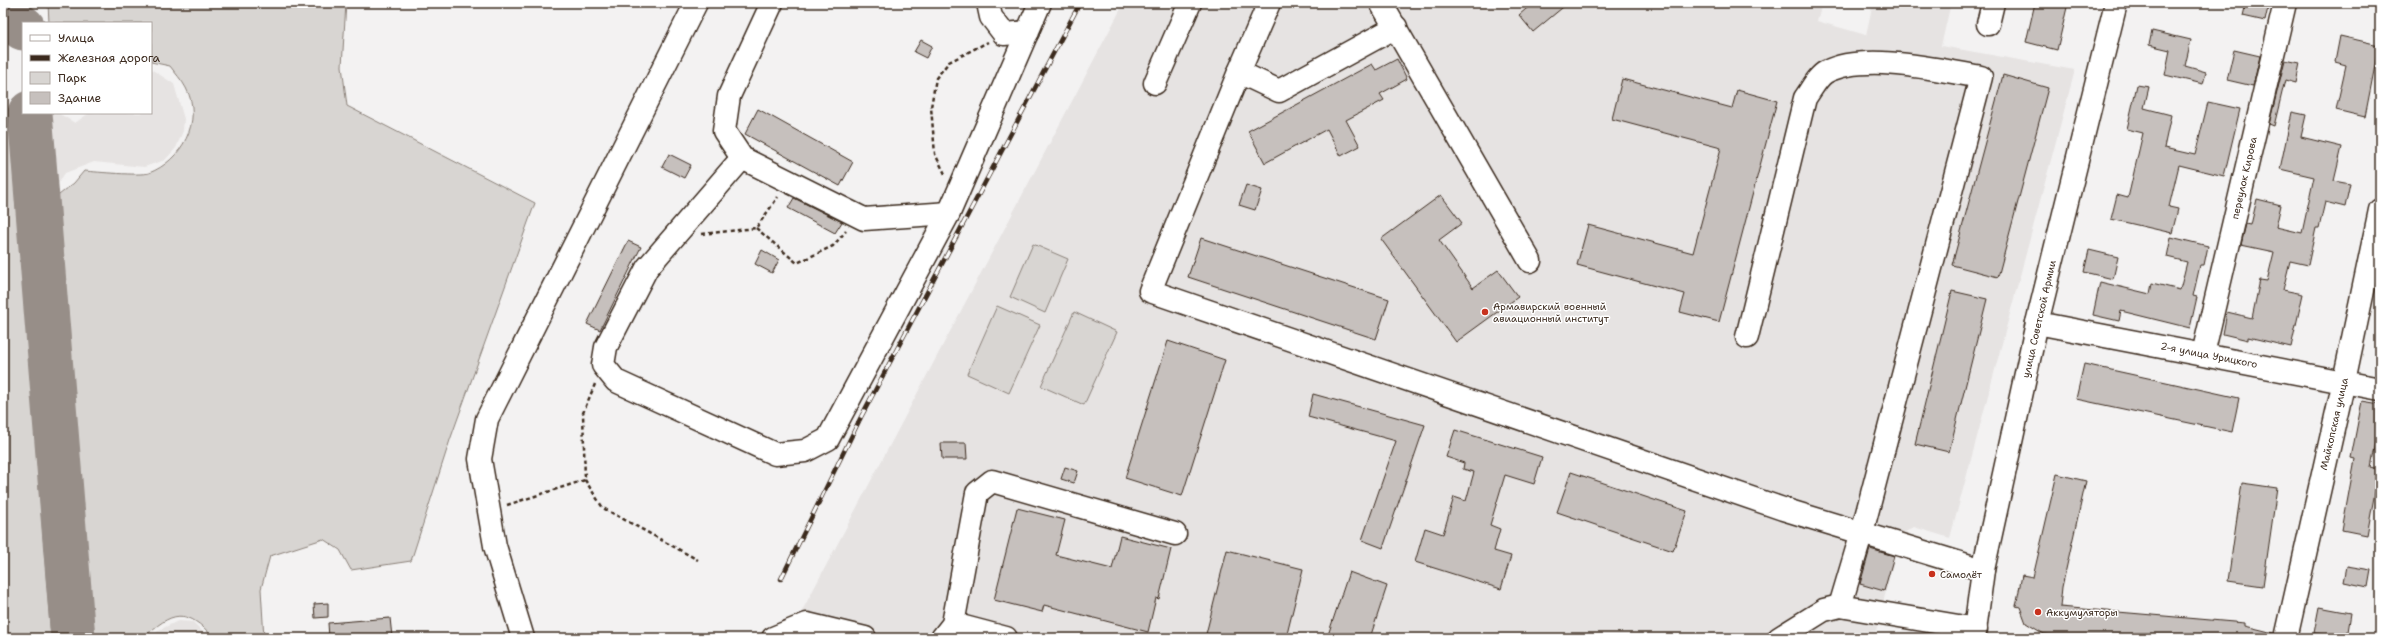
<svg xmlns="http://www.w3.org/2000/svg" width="2383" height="641" font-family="'Shantell Sans',sans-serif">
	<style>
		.built { fill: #e6e3e2 }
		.green { fill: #d8d5d2; stroke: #8a8078 }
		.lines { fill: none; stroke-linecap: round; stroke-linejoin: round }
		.taxiway { stroke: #978e88; stroke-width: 45 }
		.building { fill: #c6c0bd; stroke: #3b2a1e }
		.minor-casing { stroke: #3b2a1e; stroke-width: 25 }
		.major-casing { stroke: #3b2a1e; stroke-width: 25 }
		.path { stroke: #3b2a1e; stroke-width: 2.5; stroke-dasharray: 4 3; stroke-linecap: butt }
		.minor { stroke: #fff; stroke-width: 22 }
		.major { stroke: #fff; stroke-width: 22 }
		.rail-casing { stroke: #3b2a1e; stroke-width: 4.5 }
		.rail { stroke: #fff; stroke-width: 3; stroke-dasharray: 9; stroke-linecap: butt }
		.poi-dot { fill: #c8321e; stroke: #fff; stroke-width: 1.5 }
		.labels { text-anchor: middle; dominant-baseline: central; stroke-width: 3; stroke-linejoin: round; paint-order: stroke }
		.street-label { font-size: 10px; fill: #3b2a1e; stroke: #fff }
		.poi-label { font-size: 10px; fill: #3b2a1e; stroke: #fff; text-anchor: start }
	</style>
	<rect width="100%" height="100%" fill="#f3f2f2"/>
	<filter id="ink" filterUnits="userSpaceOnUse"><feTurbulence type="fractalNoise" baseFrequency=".025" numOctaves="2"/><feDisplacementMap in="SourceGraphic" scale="8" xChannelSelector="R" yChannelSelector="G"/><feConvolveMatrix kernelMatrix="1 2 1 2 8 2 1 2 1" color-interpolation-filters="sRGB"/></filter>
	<g filter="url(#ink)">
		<g class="built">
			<polygon points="1124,3 1822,3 1817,21 1866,35 1873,3 1951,3 1941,46 2075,70 1950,538 1914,527 1900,535 1876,631 1819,633 1800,638 829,638 812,634 802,611"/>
			<polygon points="151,69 174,84 184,119 183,131 176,148 165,160 144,167 94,162 65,173 56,187 36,189 30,113 58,113 75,123 89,113 151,113"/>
			<polygon points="178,621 193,622 209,638 151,638 159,630"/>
		</g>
		<g class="green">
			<path d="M 48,3 L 346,3 L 342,66 L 347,106 L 535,203 L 450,440 L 411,561 L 351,570 L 340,550 L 323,539 L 270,556 L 261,589 L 264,638 L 214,638 C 186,607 172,611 143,638 L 92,638 L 71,361 L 54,199 L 74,183 L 84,171 C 98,172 138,176 149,173 C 181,161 204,121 186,88 C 182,80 175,73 170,66 L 151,62 L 151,23 L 49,23 Z"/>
			<polygon points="3,101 10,115 51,638 3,638"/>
			<polygon points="1033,244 1068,259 1045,313 1010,297"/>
			<polygon points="997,306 1040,325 1009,393 967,374"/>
			<polygon points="1074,312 1117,332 1084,405 1041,386"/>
		</g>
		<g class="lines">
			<g class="taxiway">
				<polyline points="3,13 23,28"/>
				<polyline points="30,113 73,638"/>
			</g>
		</g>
		<g class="building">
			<polygon points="1533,3 1568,3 1533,32 1519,15"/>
			<polygon points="2035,3 2068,3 2057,50 2026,42"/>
			<polygon points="2246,3 2269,3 2265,21 2243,16"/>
			<polygon points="2152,31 2191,40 2185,66 2206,72 2203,84 2165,75 2170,50 2149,45"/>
			<polygon points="2340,36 2379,45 2365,117 2336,110 2346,65 2335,62"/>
			<polygon points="921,40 932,46 926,58 914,52"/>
			<polygon points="2234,50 2260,56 2253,86 2227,80"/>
			<polygon points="1397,59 1407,79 1380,94 1384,100 1346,120 1360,146 1341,156 1327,129 1265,163 1248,131 1372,64 1376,70"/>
			<polygon points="2285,60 2300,63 2296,83 2285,80 2274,126 2269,124"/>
			<polygon points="2003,75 2048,88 1998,277 1952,265"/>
			<polygon points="1622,79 1732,108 1737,90 1777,101 1719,322 1680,312 1685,294 1577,265 1588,225 1693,253 1721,148 1612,119"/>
			<polygon points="2137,85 2149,87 2144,108 2171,115 2164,148 2195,155 2208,102 2240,109 2224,176 2179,165 2169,207 2178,209 2172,233 2111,219 2117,195 2128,198 2143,133 2127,129"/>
			<polygon points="758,109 853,162 840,186 745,134"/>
			<polygon points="2292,112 2306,115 2301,137 2342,147 2334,181 2350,184 2345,207 2325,202 2319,228 2316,228 2308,265 2290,261 2283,290 2303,294 2291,347 2248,337 2248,340 2223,334 2227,312 2252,318 2260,280 2267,281 2274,252 2241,245 2246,224 2251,225 2257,199 2281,205 2276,227 2302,233 2314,177 2280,169"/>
			<polygon points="669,154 691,165 684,178 662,167"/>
			<polygon points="1246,185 1262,190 1255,210 1239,205"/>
			<polygon points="1441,195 1462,223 1439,240 1473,288 1498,270 1518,297 1456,342 1381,239"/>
			<polygon points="794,198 842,222 835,233 788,208"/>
			<polygon points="2171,237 2208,246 2204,265 2200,265 2193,296 2197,297 2190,328 2121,311 2119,321 2093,315 2100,282 2150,294 2152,283 2180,290 2187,262 2167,257"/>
			<polygon points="1201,238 1389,299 1376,339 1188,277"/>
			<polygon points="628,241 641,247 600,330 587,324"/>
			<polygon points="762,250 779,260 772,273 755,264"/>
			<polygon points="2089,250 2118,257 2113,279 2084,272"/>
			<polygon points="1952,291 1987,299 1949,452 1915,444"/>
			<polygon points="1168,341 1225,360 1182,496 1125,478"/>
			<polygon points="2084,364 2239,398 2232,432 2076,399"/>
			<polygon points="1313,394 1425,425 1383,548 1362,540 1396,441 1308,417"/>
			<polygon points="2362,401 2380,404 2380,438 2377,437 2371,468 2379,470 2367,535 2342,530 2355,459 2351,458"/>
			<polygon points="1455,430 1542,457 1534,484 1505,475 1490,525 1500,529 1494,551 1511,556 1501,589 1415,562 1425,528 1443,534 1454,497 1466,501 1474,472 1463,469 1464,463 1446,457"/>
			<polygon points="941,443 966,443 967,459 942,459"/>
			<polygon points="1065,467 1078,471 1074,483 1061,479"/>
			<polygon points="1571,472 1687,511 1673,551 1557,512"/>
			<polygon points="2057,474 2086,481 2062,587 2060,607 2245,623 2245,626 2274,633 2274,638 2082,638 2044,634 2026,623 2020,607 2016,606 2022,575 2033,577"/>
			<polygon points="2242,483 2277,488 2263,586 2228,581"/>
			<polygon points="1017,508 1065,520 1056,555 1112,569 1120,536 1171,549 1159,599 1156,598 1148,632 1044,605 1042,612 994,600"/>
			<polygon points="1870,549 1894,556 1884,591 1860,584"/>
			<polygon points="1227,550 1303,569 1286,638 1221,638 1206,634"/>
			<polygon points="2347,566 2371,570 2368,587 2344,582"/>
			<polygon points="1349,572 1387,586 1370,638 1327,638"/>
			<polygon points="328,603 328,617 315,618 314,604"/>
			<polygon points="2319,607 2351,613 2347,638 2314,633"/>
			<polygon points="390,618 392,637 329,638 328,623"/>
		</g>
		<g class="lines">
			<defs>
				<g id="minor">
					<polyline points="772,3 729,96 724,131 742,158 864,219 949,213"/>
					<polyline points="988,3 991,17 1004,34 1028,32"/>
					<polyline points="1269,3 1239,72 1150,291 1783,509 1983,570"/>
					<polyline points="1381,3 1530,261"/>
					<polyline points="1988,24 1993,3"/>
					<polyline points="1239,72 1279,91 1396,27"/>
					<polyline points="1155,83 1190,3"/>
					<polyline points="742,158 647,268 606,347 603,365 616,381 775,454 805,451 828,439 949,213 1040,3"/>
					<polyline points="2037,323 2380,389"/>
					<path d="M 1747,337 L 1805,98 C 1811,90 1818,76 1826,72 C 1864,52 1940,70 1981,77 L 1862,532 L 1840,606"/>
					<polyline points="2203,354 2285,3"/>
					<polyline points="953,624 1006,638"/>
					<polyline points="523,638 495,546 480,459 487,419 696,3"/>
					<polyline points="773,638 807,624 865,638"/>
					<polyline points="942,638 953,624 977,493 992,481 1175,534"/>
					<polyline points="1779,638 1824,610 1840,606 1976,629"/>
					<polyline points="2286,638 2344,381 2380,210"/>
				</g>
				<polyline id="major" points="1974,638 1983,570 2037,323 2116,3"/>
			</defs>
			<use href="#minor" class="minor-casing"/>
			<use href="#major" class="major-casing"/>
			<g class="path">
				<polyline points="945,174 935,154 931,107 936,78 949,62 988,42"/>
				<polyline points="756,228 797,263 833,246 846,231"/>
				<polyline points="702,234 756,228 778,197"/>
				<polyline points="595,384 583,413 585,480 603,508 698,560"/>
				<polyline points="507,505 585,480"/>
			</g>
			<use href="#minor" class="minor"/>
			<use href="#major" class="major"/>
			<defs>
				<polyline id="rail" points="781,579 861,417 1080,3"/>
			</defs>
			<use href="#rail" class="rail-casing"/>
			<use href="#rail" class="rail"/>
		</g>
	</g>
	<g class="poi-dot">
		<circle cx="1485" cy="312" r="4"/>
		<circle cx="1932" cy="574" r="4"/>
		<circle cx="2038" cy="612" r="4"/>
	</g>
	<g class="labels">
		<g class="street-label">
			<text transform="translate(2244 178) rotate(-77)">переулок Кирова</text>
			<text transform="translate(2039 319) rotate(-77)">улица Советской Армии</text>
			<text transform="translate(2209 355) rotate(11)">2-я улица Урицкого</text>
			<text transform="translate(2334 424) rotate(-77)">Майкопская улица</text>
		</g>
		<g class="poi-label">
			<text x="1493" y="306">Армавирский военный<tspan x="1493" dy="12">авиационный институт</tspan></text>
			<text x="1940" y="574">Самолёт</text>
			<text x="2046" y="612">Аккумуляторы</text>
		</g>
	</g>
	<rect width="2383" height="641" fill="none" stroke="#fff" stroke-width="16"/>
	<rect x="8" y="8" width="2367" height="625" fill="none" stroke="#3b2a1e" stroke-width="1.5" filter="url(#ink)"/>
	<rect x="22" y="22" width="130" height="92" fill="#ffffff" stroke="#b1aaa5"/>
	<rect x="30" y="35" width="20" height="6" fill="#ffffff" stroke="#b1aaa5"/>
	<text x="58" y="42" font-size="12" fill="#3b2a1e">Улица</text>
	<rect x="30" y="55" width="20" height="6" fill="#3b2a1e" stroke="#b1aaa5"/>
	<text x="58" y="62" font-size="12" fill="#3b2a1e">Железная дорога</text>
	<rect x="30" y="72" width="20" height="12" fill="#d8d5d2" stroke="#b1aaa5"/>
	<text x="58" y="82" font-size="12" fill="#3b2a1e">Парк</text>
	<rect x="30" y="92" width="20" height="12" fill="#c6c0bd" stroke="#b1aaa5"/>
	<text x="58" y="102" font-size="12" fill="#3b2a1e">Здание</text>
</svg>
